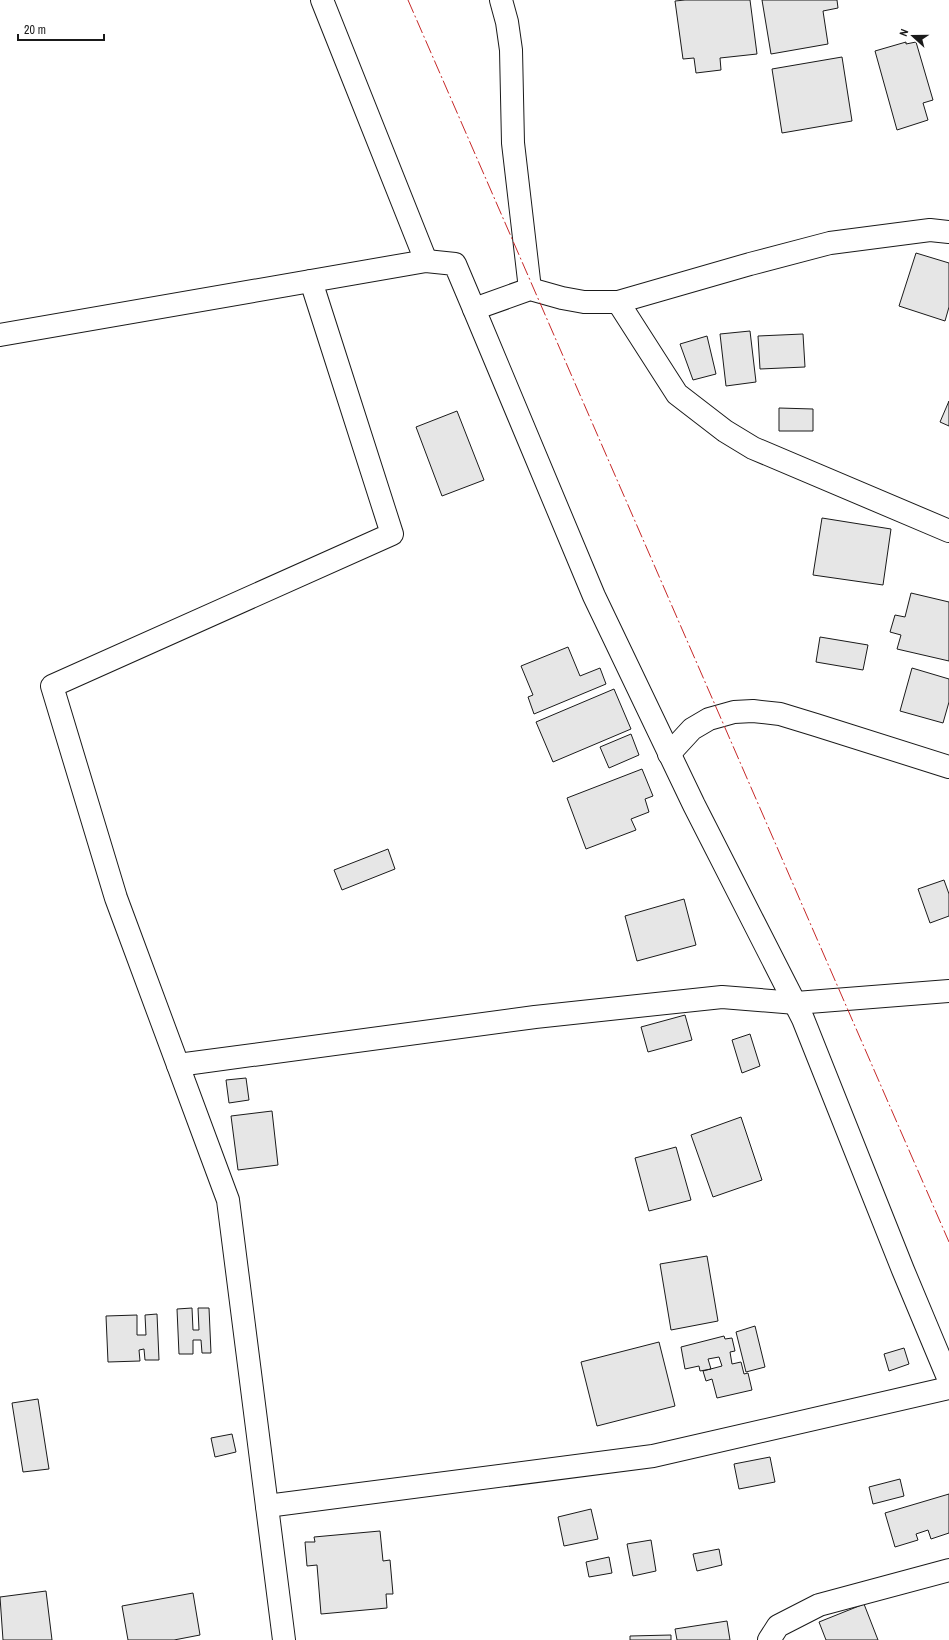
<svg xmlns="http://www.w3.org/2000/svg" width="949" height="1640" font-family="'Archivo Narrow',sans-serif">
	<style>
		.building { fill: #e6e6e6; stroke: #1a1a1a }
		.lines { fill: none; stroke-linecap: round; stroke-linejoin: round }
		.street-casing { stroke: #1a1a1a; stroke-width: 24 }
		.street { stroke: #fff; stroke-width: 22 }
		.power { stroke: #c62828; stroke-width: 1; stroke-dasharray: 14 3 2 3; stroke-linecap: butt }
	</style>
	<rect width="100%" height="100%" fill="#fff"/>
	<g class="building">
		<polygon points="685,0 750,0 757,54 720,58 721,70 696,73 694,58 683,59 675,1"/>
		<polygon points="762,0 837,0 838,8 823,11 828,44 771,54"/>
		<polygon points="906,42 906,44 916,42 933,100 923,103 928,120 897,130 875,51"/>
		<polygon points="842,57 852,121 782,133 772,69"/>
		<polygon points="916,253 949,263 949,307 945,321 899,306"/>
		<polygon points="750,331 756,382 726,386 720,334"/>
		<polygon points="803,334 805,367 760,369 758,336"/>
		<polygon points="707,336 716,374 693,380 680,344"/>
		<polygon points="949,401 949,426 940,422"/>
		<polygon points="779,408 813,409 813,431 779,431"/>
		<polygon points="457,411 484,480 442,496 416,427"/>
		<polygon points="822,518 891,529 883,585 813,575"/>
		<polygon points="911,593 949,602 949,661 897,649 901,635 890,632 895,615 905,617"/>
		<polygon points="820,637 868,645 863,670 816,662"/>
		<polygon points="568,647 580,676 600,668 606,684 534,714 528,697 533,695 521,666"/>
		<polygon points="912,668 949,679 949,702 943,723 900,711"/>
		<polygon points="614,689 631,729 553,762 536,722"/>
		<polygon points="631,734 639,755 609,768 600,747"/>
		<polygon points="642,769 653,796 645,799 649,812 631,819 636,830 586,849 567,798"/>
		<polygon points="388,849 395,869 342,890 334,870"/>
		<polygon points="944,880 949,894 949,916 930,923 918,889"/>
		<polygon points="684,899 696,945 637,961 625,916"/>
		<polygon points="685,1015 692,1040 648,1052 641,1027"/>
		<polygon points="750,1034 760,1066 742,1073 732,1040"/>
		<polygon points="246,1078 249,1100 229,1103 226,1080"/>
		<polygon points="272,1111 278,1165 238,1170 231,1116"/>
		<polygon points="741,1117 762,1180 713,1197 691,1135"/>
		<polygon points="676,1147 691,1200 649,1211 635,1158"/>
		<polygon points="707,1256 718,1321 671,1330 660,1264"/>
		<polygon points="192,1308 193,1330 199,1330 198,1308 209,1308 211,1353 202,1353 201,1340 193,1340 193,1354 179,1354 177,1309"/>
		<polygon points="157,1314 159,1360 145,1360 144,1349 139,1350 140,1361 108,1362 106,1316 137,1315 137,1335 146,1335 145,1315"/>
		<polygon points="755,1326 765,1367 746,1372 736,1332"/>
		<polygon points="724,1336 725,1339 732,1338 735,1351 730,1352 732,1364 741,1362 744,1374 748,1373 752,1390 717,1398 712,1379 706,1381 703,1371 722,1366 719,1357 708,1359 711,1369 700,1371 699,1366 685,1369 681,1347"/>
		<polygon points="659,1342 675,1406 597,1426 581,1362"/>
		<polygon points="904,1348 909,1364 889,1371 884,1354"/>
		<polygon points="38,1399 49,1469 23,1472 12,1403"/>
		<polygon points="232,1434 236,1452 215,1457 211,1438"/>
		<polygon points="770,1457 775,1482 739,1489 734,1464"/>
		<polygon points="900,1479 904,1496 873,1504 869,1487"/>
		<polygon points="949,1494 949,1533 931,1539 928,1530 916,1534 918,1540 895,1547 885,1513"/>
		<polygon points="591,1509 598,1539 564,1546 558,1517"/>
		<polygon points="380,1531 383,1561 390,1560 393,1594 386,1594 387,1608 321,1614 317,1565 307,1566 305,1542 315,1542 314,1537"/>
		<polygon points="651,1540 656,1571 633,1576 627,1544"/>
		<polygon points="719,1549 722,1565 697,1571 693,1554"/>
		<polygon points="609,1557 612,1573 589,1577 586,1562"/>
		<polygon points="46,1591 52,1640 3,1640 0,1597"/>
		<polygon points="193,1593 200,1635 174,1640 128,1640 122,1606"/>
		<polygon points="864,1604 878,1640 826,1640 819,1622"/>
		<polygon points="727,1621 730,1640 677,1640 675,1629"/>
		<polygon points="671,1635 671,1640 630,1640 630,1636"/>
	</g>
	<g class="lines">
		<defs>
			<g id="street">
				<polyline points="322,0 426,261"/>
				<polyline points="501,0 507,22 511,50 513,143 530,289"/>
				<polyline points="618,302 677,394 725,431 753,448 949,531"/>
				<polyline points="474,309 594,596 694,805 803,1019 903,1270 949,1380"/>
				<polyline points="0,335 426,261 455,264 474,309 530,289 562,298 584,302 618,302 750,264 830,243 930,230 949,232"/>
				<polyline points="669,754 692,729 709,719 734,712 753,711 780,714 816,725 949,767"/>
				<polyline points="178,1065 535,1017 722,997 796,1003 949,991"/>
				<polyline points="267,1506 653,1456 949,1388"/>
				<polyline points="284,1640 228,1200 116,898 52,686 392,534 311,281"/>
				<polyline points="769,1640 778,1626 819,1605 949,1570"/>
			</g>
		</defs>
		<use href="#street" class="street-casing"/>
		<use href="#street" class="street"/>
		<polyline class="power" points="408,0 949,1242"/>
	</g>
	<g transform="translate(913 36) rotate(291)" stroke="#ffffff" stroke-width="3" paint-order="stroke">
	<path d="M0-3L7 15L0 10L-7 15Z" fill="#1a1a1a"/>
	<text y="-6" font-size="11" font-weight="bold" text-anchor="middle" fill="#1a1a1a">N</text>
	</g>
	<path d="M18 34v6h86v-6" fill="none" stroke="#1a1a1a" stroke-width="2"/>
	<text x="24" y="34" font-size="12" fill="#1a1a1a" stroke="#ffffff" stroke-width="3" paint-order="stroke">20 m</text>
</svg>
